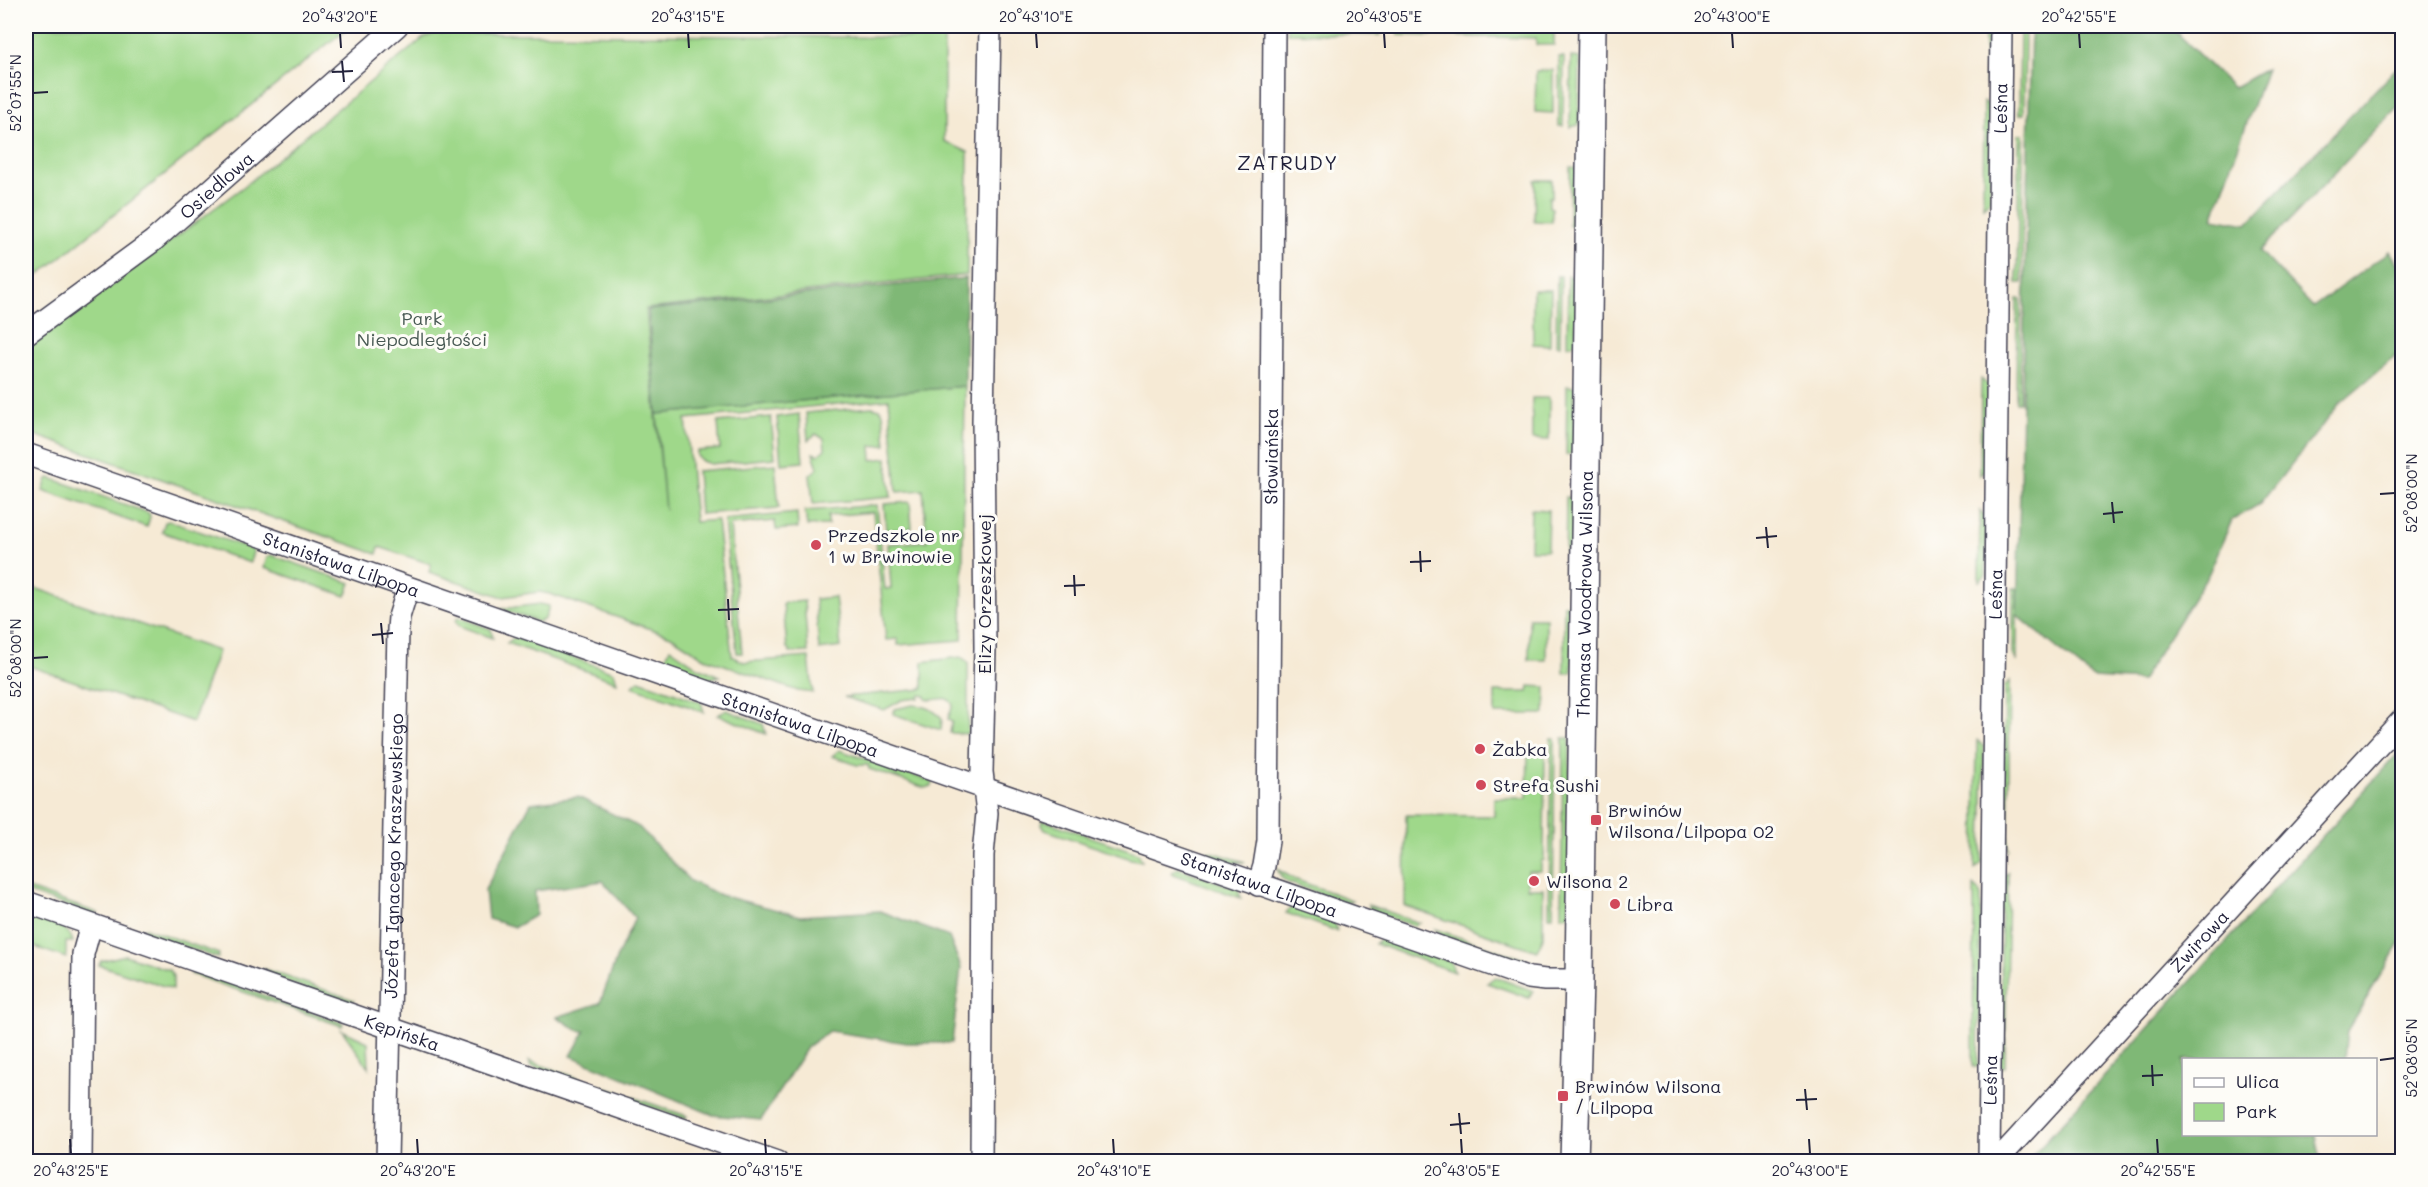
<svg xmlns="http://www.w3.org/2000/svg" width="2428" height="1187" font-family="Mali,sans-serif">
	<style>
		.green { fill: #9fd88a; stroke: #607d62; stroke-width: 1.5 }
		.forest { fill: #7fb876; stroke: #506d58; stroke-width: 1.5 }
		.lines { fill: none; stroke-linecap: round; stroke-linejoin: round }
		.minor-casing { stroke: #424052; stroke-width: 24 }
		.tertiary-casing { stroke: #424052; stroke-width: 30 }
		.minor { stroke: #fff; stroke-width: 21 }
		.tertiary { stroke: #fff; stroke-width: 27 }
		.ticks { fill: none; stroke: #22223b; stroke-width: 2 }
		.poi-dot { fill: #d1495b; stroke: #fdfcf7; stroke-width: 2 }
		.labels { text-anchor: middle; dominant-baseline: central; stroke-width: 6; stroke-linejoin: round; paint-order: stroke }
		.street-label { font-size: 18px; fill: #22223b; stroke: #fdfcf7 }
		.park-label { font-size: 18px; fill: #485953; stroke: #fdfcf7 }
		.poi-label { font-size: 18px; fill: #22223b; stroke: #fdfcf7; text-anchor: start }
		.neighbourhood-label { font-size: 20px; letter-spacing: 1.5px; fill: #22223b; stroke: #fdfcf7 }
		.neatline { fill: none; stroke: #22223b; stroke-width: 2 }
		.ticks-label { font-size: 15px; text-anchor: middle; fill: #22223b }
	</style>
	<rect width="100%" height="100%" fill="#fdfcf7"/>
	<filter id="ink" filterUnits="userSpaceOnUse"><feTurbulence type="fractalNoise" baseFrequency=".0167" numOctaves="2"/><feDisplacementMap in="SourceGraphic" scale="12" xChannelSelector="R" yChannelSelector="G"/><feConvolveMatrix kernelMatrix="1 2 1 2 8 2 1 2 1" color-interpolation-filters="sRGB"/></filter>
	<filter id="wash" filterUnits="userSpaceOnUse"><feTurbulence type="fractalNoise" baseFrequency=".008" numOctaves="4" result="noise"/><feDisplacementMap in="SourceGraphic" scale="24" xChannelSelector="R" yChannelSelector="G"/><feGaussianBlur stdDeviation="1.35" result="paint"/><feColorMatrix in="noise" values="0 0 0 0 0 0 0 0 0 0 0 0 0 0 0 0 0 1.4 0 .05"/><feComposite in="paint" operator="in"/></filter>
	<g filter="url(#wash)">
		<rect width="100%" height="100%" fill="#f6ead5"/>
		<g class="green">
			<polygon points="26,26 350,26 26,285"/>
			<polygon points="1287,26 1377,26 1380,35 1287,33"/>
			<polygon points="1398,26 1554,26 1554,45 1536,45 1536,38 1398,35"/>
			<polygon points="1985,26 1991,26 1991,77 1985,83"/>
			<polygon points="2020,26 2025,26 2024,114 2019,114"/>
			<polygon points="437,33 944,38 944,141 968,152 967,275 646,309 665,510 657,414 965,386 962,640 898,645 898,639 886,640 873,512 828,516 828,525 807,526 805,511 877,505 885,589 891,588 888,544 927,541 923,490 897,492 889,399 686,419 695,522 717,520 732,656 744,662 809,657 813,693 798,691 705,658 671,636 550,594 539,592 503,597 429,572 431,564 379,547 377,554 26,432 26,349 247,184 410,49 425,37"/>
			<polygon points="1559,57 1564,57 1563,126 1559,126"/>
			<polygon points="1571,57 1580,58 1579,125 1570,127"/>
			<polygon points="1553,70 1553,113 1535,112 1536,71"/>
			<polygon points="1984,101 1991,107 1990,200 1983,206"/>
			<polygon points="2019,134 2023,134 2022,283 2017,283"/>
			<polygon points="1570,167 1578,168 1577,223 1575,226 1569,226"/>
			<polygon points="1535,180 1552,180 1552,197 1549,197 1549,207 1552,208 1552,222 1534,221"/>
			<polygon points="1557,276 1561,276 1560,345 1556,345"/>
			<polygon points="1568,276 1577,278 1576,344 1567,345"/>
			<polygon points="1533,290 1551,290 1550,345 1533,344"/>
			<polygon points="2017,299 2021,299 2020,402 2016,402"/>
			<polygon points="1981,379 1988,385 1987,469 1980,475"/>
			<polygon points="1567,386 1575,387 1575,453 1566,455"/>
			<polygon points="1532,398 1549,398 1549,440 1532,439"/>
			<polygon points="872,407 880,409 883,413 886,445 871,446 872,460 887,458 891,497 813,504 810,475 818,468 813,453 818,455 825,449 824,439 816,434 808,440 806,413"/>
			<polygon points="799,414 803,462 781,464 777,417"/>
			<polygon points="771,417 775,458 710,464 702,461 697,456 697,451 720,449 718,422"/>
			<polygon points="775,464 779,508 700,514 697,471"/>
			<polygon points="50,478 149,513 150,517 147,527 43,491 47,479"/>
			<polygon points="1566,497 1574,498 1573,562 1571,564 1565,564"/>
			<polygon points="910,502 912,528 886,531 884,504"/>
			<polygon points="1531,509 1548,510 1547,550 1530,550"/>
			<polygon points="1980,511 1986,516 1986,575 1979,581"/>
			<polygon points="797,513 798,528 776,530 775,521 730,525 742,653 737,653 724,520"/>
			<polygon points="169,521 252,549 253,552 250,563 162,532 165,522"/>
			<polygon points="271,555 351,583 346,596 264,568 267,557"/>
			<polygon points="26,585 218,651 193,722 26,665"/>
			<polygon points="2013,588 2017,588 2017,662 2013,654"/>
			<polygon points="835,597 841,647 819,650 815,599"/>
			<polygon points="804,601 808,652 790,653 789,649 787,649 783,603"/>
			<polygon points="540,604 549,606 545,619 539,622 500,609"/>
			<polygon points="1564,604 1573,606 1572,671 1570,673 1564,673"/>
			<polygon points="458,617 491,629 493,638 459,626 456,621"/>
			<rect x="1529" y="618" width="17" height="42"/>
			<polygon points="515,637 614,672 617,682 507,643"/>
			<polygon points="670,648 698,667 720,676 704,680 663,665"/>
			<path d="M 961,657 L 968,662 L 968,734 L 950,733 L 952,721 L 948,719 L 953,705 C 946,692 937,703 926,699 L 926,696 L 920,695 L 919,698 L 902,700 L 884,710 L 844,697 L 923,689 L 923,662 Z"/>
			<polygon points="639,680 701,702 704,712 632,686"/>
			<polygon points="2010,681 2008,849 2003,844 2005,686"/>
			<polygon points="1529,686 1546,687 1545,714 1495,714 1495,692 1528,692"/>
			<path d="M 913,705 C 927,706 932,709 942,718 L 941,730 L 893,714 L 895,709 Z"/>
			<polygon points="726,710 763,724 766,734 718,715"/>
			<polygon points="1551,738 1555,738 1553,916 1549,916"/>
			<polygon points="1563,738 1570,738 1569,915 1561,916"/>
			<polygon points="1977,740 1984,747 1982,863 1975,869"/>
			<polygon points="1528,747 1545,748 1544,860 1541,861 1541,871 1528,871 1527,888 1543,888 1543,938 1537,951 1405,906 1406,815 1494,816 1494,798 1527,798"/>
			<polygon points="839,750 933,782 931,786 925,788 869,769 868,765 857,765 832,756"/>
			<polygon points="1043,820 1138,853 1142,861 1131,859 1045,830 1042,825"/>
			<polygon points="1196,851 1212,852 1245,862 1231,863"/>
			<polygon points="1178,868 1238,889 1241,898 1171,873"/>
			<polygon points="1277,869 1294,879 1352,900 1346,903 1289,883 1282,878"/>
			<polygon points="2008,872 2005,1067 2000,1067 2002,877"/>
			<polygon points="1974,886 1981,893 1978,1067 1973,1067"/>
			<polygon points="26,888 98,913 93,915 26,892"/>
			<polygon points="1368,905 1420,923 1414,926 1370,911"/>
			<polygon points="1292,907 1335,922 1337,931 1286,913"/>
			<path d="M 26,914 C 43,920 68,922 73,942 L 66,942 L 66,958 L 26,944 Z"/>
			<polygon points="145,928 219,954 218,958 141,932"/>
			<polygon points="1435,929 1527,960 1534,966 1439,935"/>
			<polygon points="1381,938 1451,962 1454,972 1375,944"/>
			<polygon points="125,955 169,970 173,976 173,989 99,965 101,961"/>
			<polygon points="264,969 354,1000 353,1005 266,975"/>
			<polygon points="195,971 343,1023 342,1026 191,974"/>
			<polygon points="1495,977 1533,991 1529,998 1487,983"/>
			<polygon points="342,1030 368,1042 369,1068"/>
			<polygon points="529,1061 687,1116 685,1119 531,1066"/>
		</g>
		<g class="forest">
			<polygon points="2031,26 2158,26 2177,33 2233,88 2266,69 2213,218 2247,224 2402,62 2402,103 2260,251 2313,307 2390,251 2402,271 2402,351 2340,403 2260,504 2232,520 2209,573 2141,681 2093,678 2017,615"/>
			<polygon points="966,278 965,386 657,414 648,310"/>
			<polygon points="2402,749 2402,939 2347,1031 2344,1059 2184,1060 2184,1134 2316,1135 2321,1161 2032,1161 2029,1159"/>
			<polygon points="578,797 639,827 690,881 720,895 800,916 880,911 949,937 961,967 952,1043 907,1043 829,1031 808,1046 761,1120 713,1115 571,1056 585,1031 577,1030 557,1017 600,1003 617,957 635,918 603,881 535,891 536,915 515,927 488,919 485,890 531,803"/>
		</g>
	</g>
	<g filter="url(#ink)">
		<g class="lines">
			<defs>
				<g id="minor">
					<path id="s1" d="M 26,334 L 153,241 L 397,26"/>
					<path id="s2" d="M 26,454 L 1529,978 L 1545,980 L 1579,980"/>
					<path id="s3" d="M 1258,885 L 1264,866 L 1268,841 L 1274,26"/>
					<path id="s4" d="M 26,902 L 777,1162"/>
					<polyline points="81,1162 83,954 91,925"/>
					<path id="s5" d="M 387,1162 L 398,629 L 399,617 L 408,588"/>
					<polyline points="981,1162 983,855 987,813 982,772 985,648 983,421 990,26"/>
					<path id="s6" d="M 1989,1162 L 2001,26"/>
					<path id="s7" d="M 1996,1162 L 2402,720"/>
				</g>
				<g id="tertiary">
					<path id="s8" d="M 1574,1162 L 1579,980 L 1592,26"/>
				</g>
			</defs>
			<use href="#minor" class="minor-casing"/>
			<use href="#tertiary" class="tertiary-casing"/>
			<use href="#minor" class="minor"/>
			<use href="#tertiary" class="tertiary"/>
		</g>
	</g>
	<path class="ticks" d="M 340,33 L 341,48M 688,33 L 689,48M 1036,33 L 1037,48M 1384,33 L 1385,48M 1732,33 L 1733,48M 2079,33 L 2080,48M 342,61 L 344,82M 332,72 L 353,71M 33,93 L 48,92M 2380,494 L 2395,493M 2112,502 L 2114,523M 2103,514 L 2123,512M 1766,527 L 1768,548M 1756,538 L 1777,536M 1420,551 L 1421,572M 1410,562 L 1431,561M 1074,575 L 1075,596M 1064,586 L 1085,585M 728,599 L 729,620M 718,610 L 739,609M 381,623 L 383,644M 372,635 L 393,633M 33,658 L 48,657M 2380,1060 L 2395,1058M 2152,1065 L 2153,1086M 2142,1076 L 2163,1075M 1805,1089 L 1807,1110M 1796,1100 L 1817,1099M 1459,1113 L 1461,1134M 1450,1125 L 1470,1123M 70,1139 L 71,1154M 417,1139 L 418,1154M 765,1139 L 766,1154M 1113,1139 L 1114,1154M 1461,1139 L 1462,1154M 1809,1139 L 1810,1154M 2157,1139 L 2158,1154"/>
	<g class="poi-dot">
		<circle cx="816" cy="545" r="6"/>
		<circle cx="1480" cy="749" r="6"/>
		<circle cx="1481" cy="785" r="6"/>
		<rect x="1590" y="814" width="12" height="12" rx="3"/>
		<circle cx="1534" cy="881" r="6"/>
		<circle cx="1615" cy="904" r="6"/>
		<rect x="1557" y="1090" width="12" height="12" rx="3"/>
	</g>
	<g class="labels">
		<g class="street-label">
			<text stroke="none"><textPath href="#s6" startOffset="1054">Leśna</textPath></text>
			<text stroke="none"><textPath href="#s1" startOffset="242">Osiedlowa</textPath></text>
			<text stroke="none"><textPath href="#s3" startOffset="430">Słowiańska</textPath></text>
			<text stroke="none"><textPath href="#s2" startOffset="334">Stanisława Lilpopa</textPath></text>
			<text transform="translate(984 594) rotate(-90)">Elizy Orzeszkowej</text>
			<text stroke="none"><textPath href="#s8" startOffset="568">Thomasa Woodrowa Wilsona</textPath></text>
			<text stroke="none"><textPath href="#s6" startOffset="568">Leśna</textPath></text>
			<text stroke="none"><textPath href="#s2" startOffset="820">Stanisława Lilpopa</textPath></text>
			<text stroke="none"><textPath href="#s5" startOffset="306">Józefa Ignacego Kraszewskiego</textPath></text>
			<text stroke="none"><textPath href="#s2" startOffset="1306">Stanisława Lilpopa</textPath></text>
			<text stroke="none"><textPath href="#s7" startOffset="300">Żwirowa</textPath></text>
			<text stroke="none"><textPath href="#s4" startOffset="398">Kępińska</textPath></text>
			<text stroke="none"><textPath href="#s6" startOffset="82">Leśna</textPath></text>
		</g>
		<g class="park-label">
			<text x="422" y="318">Park<tspan x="422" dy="21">Niepodległości</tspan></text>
		</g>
		<g class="poi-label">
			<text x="828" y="535">Przedszkole nr<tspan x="828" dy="21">1 w Brwinowie</tspan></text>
			<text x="1492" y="749">Żabka</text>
			<text x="1493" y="785">Strefa Sushi</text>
			<text x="1608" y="810">Brwinów<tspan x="1608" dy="21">Wilsona/Lilpopa 02</tspan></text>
			<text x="1546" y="881">Wilsona 2</text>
			<text x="1627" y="904">Libra</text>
			<text x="1575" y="1086">Brwinów Wilsona<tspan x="1575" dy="21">/ Lilpopa</tspan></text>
		</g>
		<g class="neighbourhood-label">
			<text x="1288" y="162">ZATRUDY</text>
		</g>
	</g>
	<rect width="2428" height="1187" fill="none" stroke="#fdfcf7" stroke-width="66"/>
	<rect x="2182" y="1058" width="195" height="78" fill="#fdfcf7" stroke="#a5a5ac" stroke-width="1.5"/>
	<rect x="2194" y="1078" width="30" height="9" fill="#ffffff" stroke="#a5a5ac" stroke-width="1.5"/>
	<text x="2236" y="1088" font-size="18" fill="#22223b">Ulica</text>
	<rect x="2194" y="1103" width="30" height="18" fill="#9fd88a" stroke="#a5a5ac" stroke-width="1.5"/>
	<text x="2236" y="1118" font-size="18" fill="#22223b">Park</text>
	<rect x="33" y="33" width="2362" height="1121" class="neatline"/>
	<g class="ticks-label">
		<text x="340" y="22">20°43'20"E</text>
		<text x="688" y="22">20°43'15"E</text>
		<text x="1036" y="22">20°43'10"E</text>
		<text x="1384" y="22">20°43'05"E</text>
		<text x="1732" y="22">20°43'00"E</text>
		<text x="2079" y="22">20°42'55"E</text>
		<text transform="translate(16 93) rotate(-90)" y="5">52°07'55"N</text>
		<text transform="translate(2412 493) rotate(-90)" y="5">52°08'00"N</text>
		<text transform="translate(16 658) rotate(-90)" y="5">52°08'00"N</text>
		<text transform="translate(2412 1058) rotate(-90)" y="5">52°08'05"N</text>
		<text x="71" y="1176">20°43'25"E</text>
		<text x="418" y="1176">20°43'20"E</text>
		<text x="766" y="1176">20°43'15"E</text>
		<text x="1114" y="1176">20°43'10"E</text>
		<text x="1462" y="1176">20°43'05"E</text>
		<text x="1810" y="1176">20°43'00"E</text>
		<text x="2158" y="1176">20°42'55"E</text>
	</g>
</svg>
